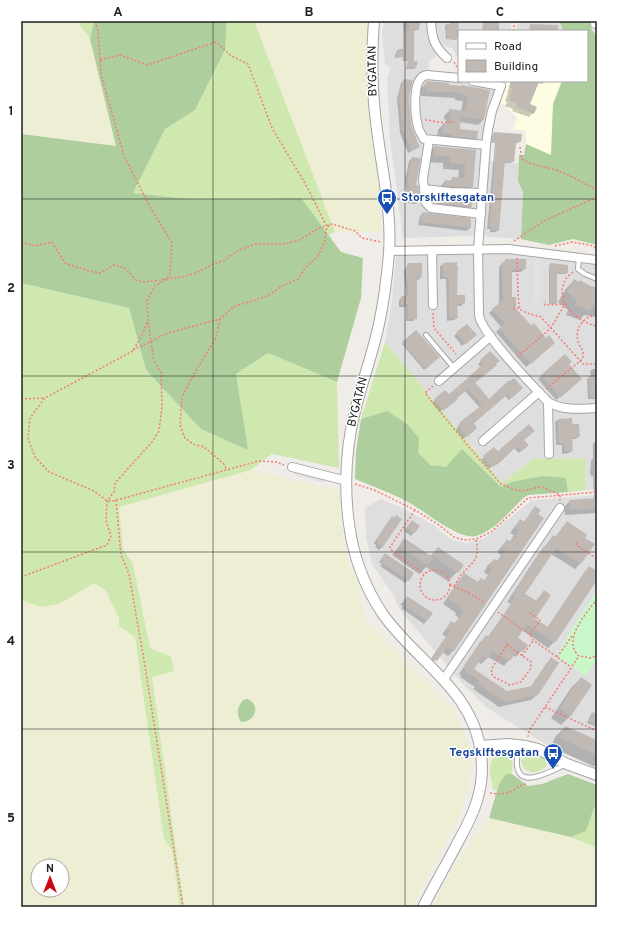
<svg xmlns="http://www.w3.org/2000/svg" width="618" height="928" font-family="Overpass,sans-serif">
	<style>
		.residential { fill: #dfdede }
		.education { fill: #fefde3 }
		.farmland { fill: #edeed4; fill-rule: evenodd }
		.grass { fill: #cee8b0 }
		.forest { fill: #aece9e }
		.park { fill: #c8f8c9 }
		.parking { fill: #e1e1e1 }
		.shadow { fill: #0003 }
		.building { fill: #c1b9b4 }
		.lines { fill: none; stroke-linecap: round; stroke-linejoin: round }
		.service-casing { stroke: #a5a5a5; stroke-width: 6 }
		.minor-casing { stroke: #a5a5a5; stroke-width: 10 }
		.tertiary-casing { stroke: #a5a5a5; stroke-width: 12 }
		.path { stroke: #f47c75; stroke-width: 1.5; stroke-dasharray: 2 2; stroke-linecap: butt }
		.service { stroke: #fff; stroke-width: 4 }
		.minor { stroke: #fff; stroke-width: 8 }
		.tertiary { stroke: #fff; stroke-width: 10 }
		.grid { fill: none; stroke: #212121; stroke-width: 1; stroke-opacity: 0.55 }
		.labels { text-anchor: middle; dominant-baseline: central; stroke-width: 3; stroke-linejoin: round; paint-order: stroke }
		.street-label { font-size: 12px; fill: #212121; stroke: #fff }
		.transit-label { font-size: 12px; font-weight: bold; fill: #164399; stroke: #fff; text-anchor: start }
		.neatline { fill: none; stroke: #212121; stroke-width: 1.5 }
		.grid-label { font-size: 13px; text-anchor: middle; font-weight: bold; fill: #212121 }
	</style>
	<rect width="100%" height="100%" fill="#f0ede8"/>
	<g class="residential">
		<polygon points="384,21 428,21 428,30 430,42 436,56 429,61 428,77 463,81 498,88 483,161 518,163 518,181 523,192 521,239 475,236 403,238 390,139 387,79 391,67 385,64 382,34"/>
		<polygon points="435,21 511,21 511,31 459,31 459,57 457,57 452,48 439,44"/>
		<polygon points="517,21 559,21 564,31 517,31"/>
		<polygon points="494,253 534,255 597,264 597,489 586,490 585,458 533,459 502,483 385,342 392,300 396,254"/>
		<polygon points="597,495 597,591 577,620 557,656 593,664 597,663 597,767 547,745 503,718 486,707 461,682 399,609 394,596 372,564 366,537 365,508 381,499 398,506 434,525 450,539 465,543 485,538 532,500"/>
	</g>
	<polygon class="education" points="506,81 562,81 553,104 551,156 526,144 526,131 513,129 517,117 503,104 498,102"/>
	<g class="farmland">
		<polygon points="21,21 79,21 80,25 90,39 116,146 21,134"/>
		<polygon points="254,21 368,21 366,72 370,123 379,186 382,232 335,232"/>
		<polygon points="251,470 340,491 340,509 346,557 358,583 365,620 454,710 471,750 469,784 461,811 452,831 412,907 184,907 152,676 173,671 171,657 150,648 133,564 123,549 119,507"/>
		<path d="M 94,583 L 106,591 L 119,618 L 119,626 L 135,637 L 164,839 L 172,850 L 180,907 L 21,907 L 21,600 L 41,607 L 58,604 ZM 38,866 L 62,866 L 62,890 L 38,890 Z"/>
		<polygon points="489,818 571,837 597,848 597,907 432,907 454,867 473,839 485,826"/>
	</g>
	<g class="grass">
		<polygon points="79,21 94,21 90,39 80,25"/>
		<polygon points="227,21 254,21 335,232 328,235 300,198 188,199 133,193 165,129 195,110 225,50"/>
		<polygon points="21,283 129,308 146,371 247,450 236,374 268,353 337,382 339,468 272,454 251,470 119,507 123,549 133,564 150,648 171,657 174,671 152,677 184,907 180,907 172,850 164,839 135,637 119,626 119,618 106,591 94,583 59,604 41,607 21,600"/>
		<path d="M 385,342 L 502,483 L 533,459 L 585,458 L 586,490 L 568,492 L 566,478 L 512,482 L 501,488 L 479,466 C 465,467 447,470 433,465 C 420,461 396,423 387,411 L 361,419 Z"/>
		<path d="M 503,748 C 514,753 513,764 512,774 L 506,774 L 499,784 L 497,791 L 493,790 C 491,775 485,762 499,752 L 498,750 Z"/>
		<path d="M 530,754 L 535,754 L 545,758 L 547,765 C 539,775 523,776 521,760 Z"/>
		<polygon points="597,804 597,848 571,837 586,831 594,808"/>
	</g>
	<g class="forest">
		<polygon points="94,21 227,21 225,50 195,110 165,129 133,193 189,199 301,198 341,252 363,258 361,298 337,382 268,353 236,374 248,450 201,429 146,370 129,308 21,283 21,134 116,146 90,39"/>
		<polygon points="559,21 589,21 591,28 597,37 597,245 573,239 549,245 521,239 523,192 518,181 519,155 524,155 526,144 551,155 553,104 562,81 587,81 587,31 564,31"/>
		<path d="M 387,411 L 407,424 L 419,438 L 418,453 L 431,465 L 446,467 L 462,449 L 501,487 L 512,482 L 543,476 L 566,478 L 568,492 L 528,495 L 523,498 C 511,510 493,532 476,536 C 458,540 425,511 408,502 C 391,493 372,486 355,479 L 356,451 L 361,419 Z"/>
		<path d="M 247,699 C 261,704 256,722 241,722 C 236,713 237,708 243,700 Z"/>
		<polygon points="506,774 512,774 528,786 542,784 568,774 597,785 597,804 594,808 586,831 571,837 489,818 499,784"/>
	</g>
	<polygon class="park" points="597,591 597,663 593,665 586,676 557,656 577,620"/>
	<g class="parking">
		<rect x="534" y="258" width="6" height="45"/>
		<polygon points="295,470 325,478 324,483 294,475"/>
	</g>
	<g class="shadow">
		<polygon points="403,21 419,21 418,30 413,31 413,62 415,68 414,69 406,69 408,61 403,61 403,57 395,58 395,54 398,52 403,50"/>
		<polygon points="458,21 457,38 456,40 446,39 445,26 446,25 453,25"/>
		<polygon points="483,23 498,31 482,31"/>
		<polygon points="404,80 408,96 411,128 419,146 416,149 408,153 400,133 397,99 401,83"/>
		<polygon points="512,81 546,81 542,84 537,83 529,105 533,113 529,117 512,111 513,109 505,106 507,102 505,101 508,93 507,93"/>
		<polygon points="428,82 448,86 489,91 483,120 478,125 460,122 459,130 476,138 471,143 437,138 438,130 443,124 446,125 446,120 444,119 444,116 450,110 461,111 463,101 455,100 455,98 421,96 421,93 418,93 418,91"/>
		<polygon points="494,133 521,141 518,143 516,143 513,161 511,163 503,163 498,230 496,232 490,232 490,229 487,229 495,143 491,143 492,135"/>
		<polygon points="434,147 475,150 472,187 465,193 439,188 445,181 449,182 453,178 458,179 459,170 443,169 443,163 427,162 428,153"/>
		<polygon points="412,158 415,186 419,201 416,204 408,203 405,180 409,161"/>
		<polygon points="439,197 472,199 471,207 470,208 437,204"/>
		<polygon points="423,213 470,228 467,231 418,225 420,216"/>
		<polygon points="506,260 525,268 521,272 511,272 511,298 515,310 550,347 526,367 496,332 501,327 489,313 499,304 499,267"/>
		<polygon points="408,264 421,277 418,280 416,280 416,318 413,321 406,321 406,307 399,307 399,300 402,297 406,297 404,271"/>
		<polygon points="443,264 456,267 456,296 464,303 461,306 456,306 457,318 454,320 447,321 446,279 440,279 440,266"/>
		<polygon points="550,264 567,266 566,274 556,274 556,303 555,304 549,304 549,266"/>
		<polygon points="574,280 590,287 597,288 597,317 584,315 580,320 566,315 568,310 558,302 565,290"/>
		<polygon points="463,327 472,338 462,346 454,336"/>
		<polygon points="416,331 438,357 424,370 402,344"/>
		<polygon points="490,352 474,383 489,400 509,381 519,391 509,400 505,396 473,424 473,430 463,439 456,430 460,423 480,408 465,391 456,398 454,402 444,410 443,409 440,412 432,403 435,400 448,396 481,368 478,364"/>
		<polygon points="565,356 568,364 578,382 556,400 538,379"/>
		<polygon points="593,369 597,369 597,399 588,399 587,379 591,377 590,371"/>
		<polygon points="558,420 579,436 576,439 571,439 572,451 569,453 562,454 562,445 556,445 555,422"/>
		<polygon points="523,440 528,445 519,453 514,448 493,467 492,466 489,469 481,460 484,457 498,453"/>
		<polygon points="597,440 597,513 565,515 564,507 570,501 594,499 593,476 591,476 590,473 591,461 593,458 593,444"/>
		<polygon points="535,507 537,514 543,518 453,651 448,656 442,652 431,665 428,663 446,637 442,634 452,622 454,624 459,618 455,615 456,613 443,604 459,580 464,575 477,583 481,579 484,581 488,575 484,572 488,565 494,560 497,562 501,555 497,552 507,540 510,542 514,535 510,533 515,526 520,521 523,523"/>
		<polygon points="389,520 382,547 379,550 375,547 376,545 374,543"/>
		<polygon points="567,522 584,538 593,545 580,564 575,569 551,554 524,594 535,602 544,591 534,619 547,628 584,573 589,567 597,572 597,578 554,642 548,648 522,630 516,639 526,645 516,657 513,655 504,666 488,657 481,664 478,662 473,670 507,692 530,688 546,664 551,659 537,695 531,700 499,707 473,689 475,687 460,677 461,675 459,674 480,642 486,636 488,637 511,604 507,602 539,553 554,536 555,537"/>
		<polygon points="409,524 419,526 411,536 404,531"/>
		<polygon points="405,539 430,556 438,548 457,572 448,581 426,567 419,574 392,555"/>
		<polygon points="383,557 408,580 405,583 380,566 382,564 379,562"/>
		<polygon points="407,597 432,614 424,624 401,608 403,606 400,605"/>
		<polygon points="581,678 571,715 561,725 551,718 571,688"/>
		<polygon points="591,714 597,715 597,727 587,723"/>
		<polygon points="565,727 597,741 597,764 594,767 551,747 555,737"/>
	</g>
	<g class="building">
		<polygon points="409,21 420,21 419,30 409,30"/>
		<polygon points="450,21 459,21 458,39 447,39 446,24 450,24"/>
		<rect x="483" y="22" width="16" height="9"/>
		<polygon points="530,24 558,25 558,31 529,31"/>
		<polygon points="403,31 414,31 414,61 418,61 416,68 406,68 408,60 404,60 404,57 396,57 396,52 399,49 403,49"/>
		<polygon points="404,79 413,80 409,96 410,114 412,128 420,147 411,150 403,130 399,96"/>
		<polygon points="427,81 449,83 449,85 461,86 461,85 490,90 484,120 461,116 460,129 478,131 477,139 452,136 452,134 442,133 443,123 450,124 451,114 449,114 449,109 465,111 468,96 460,94 460,93 425,91 426,88 423,87"/>
		<polygon points="511,81 535,81 539,82 530,104 537,107 534,114 516,107 517,104 509,101 511,97 509,97 512,89 509,87"/>
		<polygon points="494,132 522,134 521,142 518,141 517,143 516,143 514,162 505,161 499,231 492,230 492,227 489,227 497,141 493,141"/>
		<polygon points="434,146 476,150 473,187 444,186 445,180 452,181 452,177 464,178 465,164 449,163 450,157 433,155"/>
		<polygon points="412,157 421,158 416,185 418,185 420,201 410,201 408,177"/>
		<polygon points="438,196 473,198 472,207 438,203"/>
		<polygon points="422,212 471,218 471,228 421,222"/>
		<polygon points="505,259 526,259 526,269 512,269 512,297 516,297 516,309 531,325 534,323 546,338 549,335 555,343 531,364 499,328 505,323 492,309 503,300 502,262 505,262"/>
		<polygon points="457,262 457,266 458,266 457,295 465,295 465,303 457,304 458,318 449,318 449,277 443,277 443,263"/>
		<polygon points="408,263 422,263 422,277 417,277 417,319 408,319 408,304 401,305 401,296 408,296 408,282 407,282 406,267 408,267"/>
		<polygon points="550,263 568,265 568,273 557,273 557,303 550,303"/>
		<polygon points="574,279 579,282 580,280 590,286 597,287 597,306 592,305 590,311 575,305 577,300 567,292"/>
		<polygon points="467,324 477,335 466,344 456,332"/>
		<polygon points="416,330 440,357 426,369 402,342"/>
		<polygon points="490,351 500,361 496,364 497,365 475,383 480,388 489,399 509,380 510,381 514,378 523,388 512,398 508,394 488,411 474,423 477,428 467,437 458,426 461,424 460,422 482,405 468,389 457,398 458,399 447,408 446,407 443,410 434,399 445,390 449,394 469,377 483,364 480,360"/>
		<polygon points="565,354 572,362 569,364 582,379 560,398 541,375"/>
		<polygon points="589,376 597,376 597,397 590,397"/>
		<polygon points="572,418 572,422 573,424 579,424 580,437 572,437 573,451 564,451 564,443 559,443 558,419"/>
		<polygon points="529,424 535,431 524,440 529,445 522,451 517,446 497,465 496,464 492,467 483,456 494,447 498,451"/>
		<polygon points="597,498 597,508 570,510 569,500"/>
		<polygon points="535,506 541,510 538,514 544,518 454,651 447,647 437,661 432,657 450,631 446,629 451,621 455,624 463,612 459,609 461,607 448,598 464,573 478,582 481,578 485,581 492,569 489,566 494,559 498,561 506,549 502,547 507,539 511,542 519,530 515,527 520,519 524,522"/>
		<polygon points="396,515 402,519 382,548 377,544 378,542 376,540 392,516 394,518"/>
		<polygon points="412,520 420,526 415,533 406,528"/>
		<polygon points="567,521 587,535 585,538 595,544 581,564 556,548 525,594 537,601 544,590 551,595 535,619 548,627 589,566 597,571 597,580 555,643 527,624 518,638 528,645 523,652 518,650 510,661 493,651 488,659 483,656 474,669 507,691 532,686 551,657 559,663 538,695 505,702 478,684 480,681 465,671 466,669 463,668 486,635 489,637 515,598 512,596 544,546 545,547 553,535 556,537"/>
		<polygon points="404,538 434,558 428,566 399,546"/>
		<polygon points="438,547 464,565 458,573 432,555"/>
		<polygon points="385,553 414,573 409,581 382,563 384,561 381,559"/>
		<polygon points="407,596 433,613 427,621 403,605 405,603 403,601"/>
		<polygon points="581,677 592,685 571,716 560,708"/>
		<polygon points="592,712 597,714 597,725 588,721"/>
		<polygon points="565,726 597,740 597,755 559,738"/>
	</g>
	<g class="lines">
		<defs>
			<g id="service">
				<polyline points="579,257 578,269 585,274 597,279"/>
				<polyline points="426,335 454,368"/>
				<path d="M 519,745 C 518,753 515,762 518,770 C 523,788 555,769 565,765"/>
			</g>
			<g id="minor">
				<path d="M 431,21 C 432,39 434,46 447,58"/>
				<polyline points="595,21 595,24"/>
				<path d="M 459,78 L 427,75 C 411,77 415,115 418,127 C 419,131 422,135 424,139 L 486,145"/>
				<path d="M 473,81 L 501,86 L 492,111 L 488,130 L 486,145 L 478,249 L 479,315 C 481,333 533,386 548,402 C 563,411 580,409 597,408"/>
				<polyline points="429,140 423,179 426,203 431,208 481,214"/>
				<polyline points="424,189 450,192 482,193"/>
				<polyline points="432,250 433,305"/>
				<polyline points="389,251 508,249 597,260"/>
				<polyline points="439,381 491,336"/>
				<polyline points="548,402 549,454"/>
				<polyline points="483,441 539,392"/>
				<polyline points="292,467 347,481"/>
				<polyline points="444,679 560,508"/>
			</g>
			<g id="tertiary">
				<path d="M 374,21 C 371,58 372,94 377,130 C 382,170 392,212 389,253 C 387,277 384,301 379,324 C 373,353 362,382 355,411 C 346,447 344,487 349,524 C 353,555 365,587 382,613 C 416,662 474,690 481,754 C 483,769 482,783 478,797 C 474,814 465,829 457,844 C 446,865 434,886 423,907"/>
				<polyline points="480,746 508,744 526,746 538,749 567,764 597,775"/>
			</g>
		</defs>
		<use href="#service" class="service-casing"/>
		<use href="#minor" class="minor-casing"/>
		<use href="#tertiary" class="tertiary-casing"/>
		<g class="path">
			<polyline points="95,21 98,31 101,74 124,156 150,207 172,243 170,274 167,279 155,286 147,300 148,321 143,333 133,351 45,398 30,418 28,439 35,457 49,472 94,491 107,501 113,501 259,461 276,462 284,465"/>
			<polyline points="514,31 514,21"/>
			<polyline points="100,60 120,55 147,65 216,42 230,55 248,64 272,128 306,185 326,225"/>
			<polyline points="454,62 458,69"/>
			<path d="M 425,120 C 430,120 436,122 440,122 C 445,123 448,121 454,123"/>
			<path d="M 520,147 L 522,159 C 537,168 549,166 563,173 C 575,177 585,185 597,189"/>
			<polyline points="514,241 544,221 597,197"/>
			<polyline points="21,242 35,246 52,242 65,263 89,271 100,273 114,265 125,268 136,280 144,282 183,277 196,273 213,264 223,261 239,250 256,244 284,244 299,240 319,228 332,224 355,231 362,238 381,242"/>
			<polyline points="555,246 572,242 590,245 597,248"/>
			<polyline points="517,258 518,291 519,306 521,310 527,313 541,317 583,364 597,364"/>
			<path d="M 573,272 C 547,291 573,322 597,326"/>
			<polyline points="513,309 520,308"/>
			<polyline points="433,313 434,328 456,354"/>
			<polyline points="220,319 216,338 195,372 182,397 180,425 185,438 193,444 204,447 217,458 225,465 226,470"/>
			<polyline points="133,350 168,333 220,319 233,307 267,296 284,285 298,279 305,268 318,256 325,241 326,230 329,225"/>
			<polyline points="517,357 550,329 565,304 545,305 545,301"/>
			<polyline points="433,386 425,393 469,447 501,484 516,490 525,491 538,487 545,488 560,495 560,501"/>
			<path d="M 546,389 L 579,362 C 582,359 584,357 583,353 C 583,349 580,347 579,344 C 573,330 583,316 597,315"/>
			<polyline points="21,399 45,398"/>
			<polyline points="355,484 374,490 415,510 439,525 454,537 464,540 476,539 491,532 528,498 597,492"/>
			<polyline points="116,500 121,555 129,574 145,666 183,907"/>
			<polyline points="415,510 390,547 391,550 424,574"/>
			<polyline points="576,543 579,547 597,559"/>
			<circle cx="435" cy="585" r="15"/>
			<polyline points="21,577 107,545 111,536 106,521 107,501 114,492 115,483 152,442 159,431 162,406 161,373 154,361 148,322"/>
			<polyline points="450,585 469,593 485,603"/>
			<path d="M 454,586 C 457,582 459,576 463,573 C 476,559 479,559 476,539"/>
			<path d="M 597,599 C 587,613 561,640 579,656 L 591,658 L 597,655"/>
			<polyline points="498,612 530,635 533,640 571,667"/>
			<polyline points="530,613 540,620 530,635"/>
			<polyline points="507,645 531,662 531,668 521,682 510,685 494,677 491,673 493,666 507,645 508,643"/>
			<polyline points="522,656 533,641"/>
			<polyline points="557,657 572,636"/>
			<polyline points="545,707 597,731"/>
			<polyline points="528,737 529,731 579,656"/>
			<path d="M 490,793 C 498,794 507,795 514,790 C 518,787 521,785 526,784"/>
		</g>
		<use href="#service" class="service"/>
		<use href="#minor" class="minor"/>
		<use href="#tertiary" class="tertiary"/>
	</g>
	<path class="grid" d="M 213,21 L 213,907M 405,21 L 405,907M 21,199 L 597,199M 21,376 L 597,376M 21,552 L 597,552M 21,729 L 597,729"/>
	<defs>
		<symbol id="bus-pin" viewBox="-11 -11 22 30"><path d="M0 17L-7.5 6A9.5 9.5 0 1 1 7.5 6Z" fill="#1a4fb4" stroke="#fff"/><path d="M-5-6H5V4H4V6H2V4H-2V6H-4V4H-5ZM-3.5-4V0h7V-4ZM-3.5 1.2v1.5H-2V1.2ZM2 1.2v1.5H3.5V1.2Z" fill="#fff"/></symbol>
	</defs>
	<g fill-rule="evenodd">
		<use href="#bus-pin" x="376" y="187" width="22" height="30"/>
		<use href="#bus-pin" x="542" y="742" width="22" height="30"/>
	</g>
	<g class="labels">
		<g class="street-label">
			<text transform="translate(373 71) rotate(-91)">BYGATAN</text>
			<text transform="translate(358 402) rotate(-76)">BYGATAN</text>
		</g>
		<g class="transit-label">
			<text x="401" y="198">Storskiftesgatan</text>
			<text x="539" y="753" text-anchor="end">Tegskiftesgatan</text>
		</g>
	</g>
	<rect width="618" height="928" fill="none" stroke="#ffffff" stroke-width="44"/>
	<rect x="458" y="30" width="130" height="52" fill="#ffffff" stroke="#a6a6a6"/>
	<rect x="466" y="43" width="20" height="6" fill="#ffffff" stroke="#a6a6a6"/>
	<text x="494" y="50" font-size="12" fill="#212121">Road</text>
	<rect x="466" y="60" width="20" height="12" fill="#c1b9b4" stroke="#a6a6a6"/>
	<text x="494" y="70" font-size="12" fill="#212121">Building</text>
	<g transform="translate(50 878)"><circle r="19" fill="#ffffff" stroke="#a6a6a6"/>
	<path d="M0-3L7 15L0 10L-7 15Z" fill="#c80911"/>
	<text y="-6" font-size="11" font-weight="bold" text-anchor="middle" fill="#212121">N</text>
	</g>
	<rect x="22" y="22" width="574" height="884" class="neatline"/>
	<g class="grid-label">
		<text x="118" y="16">A</text>
		<text x="309" y="16">B</text>
		<text x="500" y="16">C</text>
		<text x="11" y="115">1</text>
		<text x="11" y="292">2</text>
		<text x="11" y="469">3</text>
		<text x="11" y="645">4</text>
		<text x="11" y="822">5</text>
	</g>
</svg>
